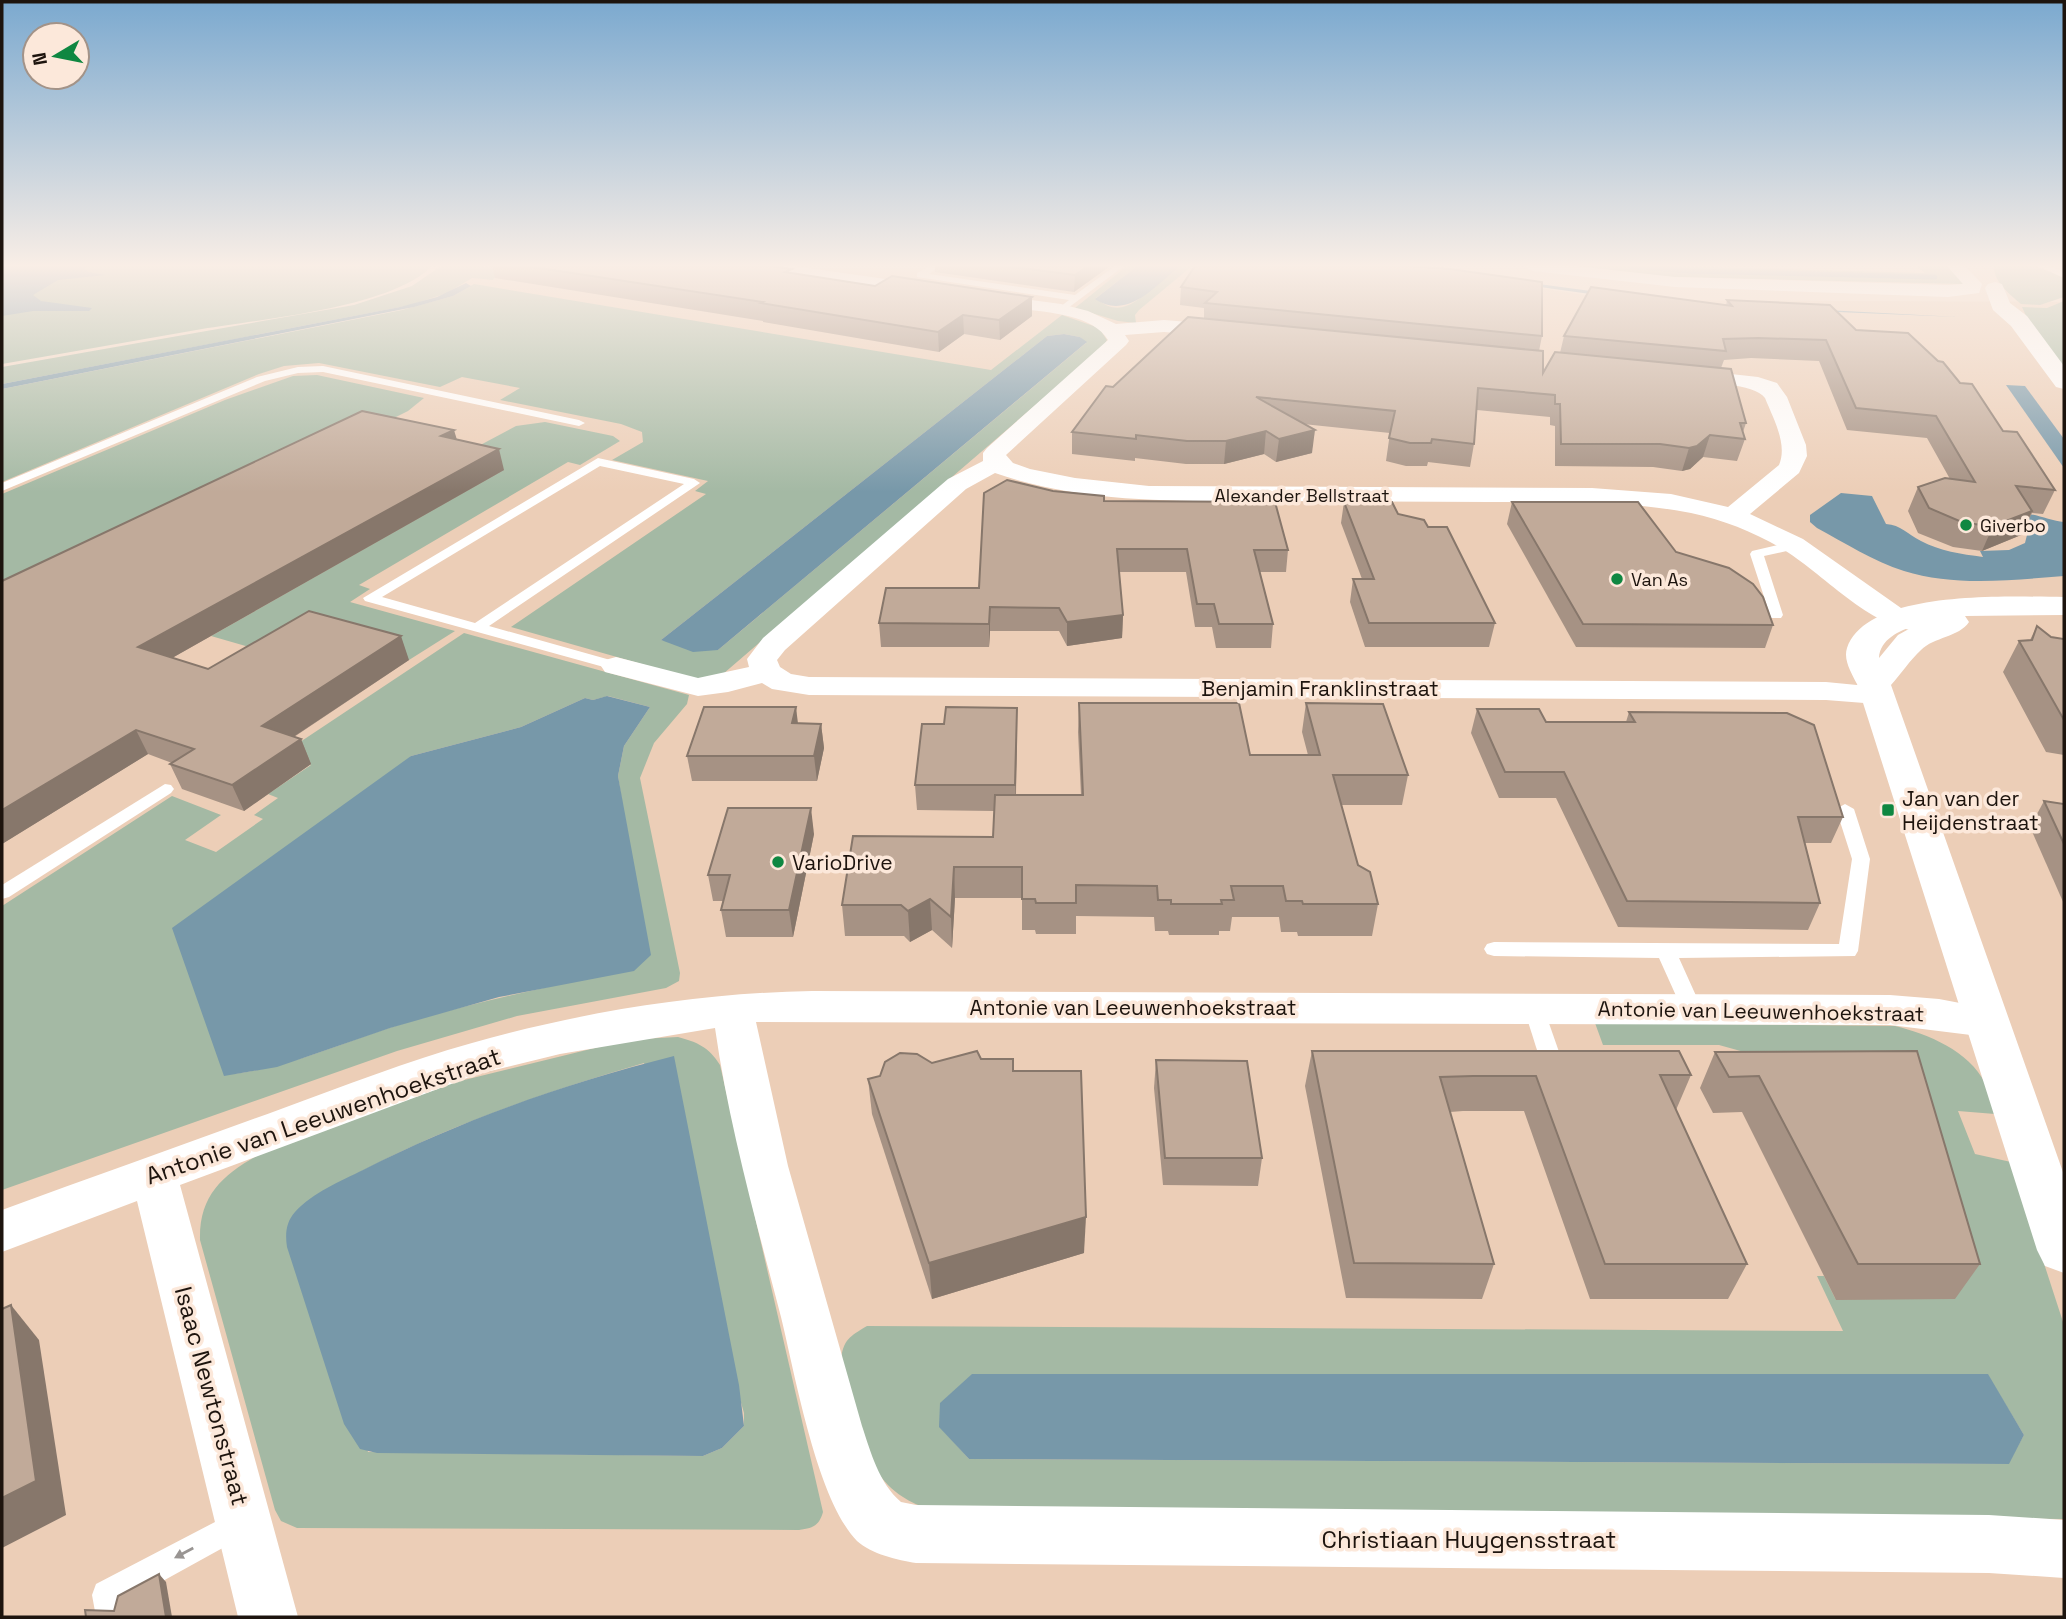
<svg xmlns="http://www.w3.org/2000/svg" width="2066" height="1619" font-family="'Space Grotesk',sans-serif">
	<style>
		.built { fill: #ecceb7 }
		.green { fill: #a4b9a4; fill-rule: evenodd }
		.water { fill: #7798a9 }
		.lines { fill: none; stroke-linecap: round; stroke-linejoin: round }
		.stream { stroke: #7798a9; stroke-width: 5 }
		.service { fill: #fff; fill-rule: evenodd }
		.minor { fill: #fff; fill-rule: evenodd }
		.tertiary { fill: #fff; fill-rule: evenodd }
		.wall { fill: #a69284 }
		.shaded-wall { fill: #87776b }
		.building { fill: #c1aa99; stroke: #87776b; stroke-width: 2 }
		.oneway { fill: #999593 }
		.poi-dot { fill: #0f8741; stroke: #fce8da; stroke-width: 2.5 }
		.labels { text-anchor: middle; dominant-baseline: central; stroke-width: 7; stroke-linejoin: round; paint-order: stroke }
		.far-street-label { font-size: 18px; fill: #1d140e; stroke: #fce8da }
		.far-poi-label { font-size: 18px; fill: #1d140e; stroke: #fce8da; text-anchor: start }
		.street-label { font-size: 21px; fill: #1d140e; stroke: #fce8da }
		.poi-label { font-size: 21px; fill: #1d140e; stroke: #fce8da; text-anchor: start }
		.near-street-label { font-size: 24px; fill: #1d140e; stroke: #fce8da }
	</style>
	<rect width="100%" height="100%" fill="#f2dac8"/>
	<polygon class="built" points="452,266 1395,266 1618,300 2064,302 2064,1617 2,1617 2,466 232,367 394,339"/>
	<g class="green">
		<path d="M 17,266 L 432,266 C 391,308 261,319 202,329 C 135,341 69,352 2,364 L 2,270 Z"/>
		<polygon points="441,266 481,266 501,269 493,280 472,278 447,293 411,305 2,384 2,367 354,305 412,286"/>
		<path d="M 1127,266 L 1137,266 L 1096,298 C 1131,330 1155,273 1181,266 C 1184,264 1188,266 1192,266 L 1139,310 L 1135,315 L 1136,323 L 1118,321 L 1075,308 Z"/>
		<polygon points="1547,266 1674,266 1925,273 1916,266 1950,266 1963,284 1633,276"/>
		<path d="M 1994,266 L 2036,266 L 2064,278 L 2064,297 L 2040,305 L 2021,304 C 2010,295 1993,281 1994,266 Z"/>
		<path d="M 474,284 L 991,370 L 1062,315 L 1099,328 L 1107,340 L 1103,347 L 723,674 L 712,679 L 691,678 L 511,627 L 706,494 L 695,491 L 708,481 L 612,460 L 643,442 L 642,432 L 621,424 L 500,400 L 520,388 L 462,377 L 440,387 L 319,363 L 284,366 L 259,374 L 2,482 L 2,389 L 402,310 L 453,296 ZM 1064,334 L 1080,337 L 1086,343 L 718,650 L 661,640 L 1047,336 Z"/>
		<polygon points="2064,301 2064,368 2027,318 2022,307 2047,308"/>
		<polygon points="317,375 424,398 408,411 368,431 2,609 2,494 225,400 293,376"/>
		<polygon points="545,422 613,436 620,441 580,465 568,462 359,585 370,589 350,602 455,631 409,660 318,634 280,656 211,636 503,470 454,459 516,426"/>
		<path d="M 464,633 L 689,695 L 687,704 L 654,743 L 640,778 L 680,973 L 679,981 L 666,988 L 517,1016 L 397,1051 L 2,1190 L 2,906 L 172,796 L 221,815 L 185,840 L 216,852 L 263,819 L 254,815 L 278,798 L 268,794 L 311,765 L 282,754 ZM 608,696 L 650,707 L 624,746 L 618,776 L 623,808 L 561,984 C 503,997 445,1010 389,1028 C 333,1046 282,1070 224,1075 L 411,756 L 521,727 L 585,698 L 593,700 Z"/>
		<path d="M 1595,1023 L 1895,1026 C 1928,1034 1969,1051 1985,1083 C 1990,1092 1992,1104 1995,1114 L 1958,1111 L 1975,1154 L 2011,1162 L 2064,1325 L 2064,1519 L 927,1509 C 919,1505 910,1502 903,1497 C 859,1469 854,1406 841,1360 C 843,1340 850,1336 867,1326 L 1843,1331 L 1817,1276 L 1824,1276 L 1836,1300 L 1755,1055 L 1719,1045 L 1603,1045 ZM 1987,1374 L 2024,1435 L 2008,1464 L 969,1459 L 940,1427 Z"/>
		<path d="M 678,1037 C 697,1042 709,1047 720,1065 L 823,1512 C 819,1526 813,1528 799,1530 L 297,1528 L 281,1521 L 275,1510 L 200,1240 C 199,1194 224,1174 262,1153 L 448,1084 L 603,1046 L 639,1039 ZM 644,1063 L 744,1413 L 744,1426 L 722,1448 L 703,1456 L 368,1452 L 306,1203 C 410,1138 526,1098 644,1063 Z"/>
	</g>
	<g class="water">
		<polygon points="2,266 87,266 85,269 88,272 106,275 58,280 33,295 41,301 92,308 89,311 33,311 2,316"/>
		<path d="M 1137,266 L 1180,266 C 1156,285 1128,321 1095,299 Z"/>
		<polygon points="1389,266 1407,266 1672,302 1958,317 1669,305"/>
		<polygon points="466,283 471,286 453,296 414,307 2,389 2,384 400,307 437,297"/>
		<polygon points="1064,334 1080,337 1087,342 718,650 693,652 661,640 1047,336"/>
		<polygon points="2006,385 2025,386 2064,439 2064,468"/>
		<path d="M 1841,493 L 1872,496 L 1886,524 C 1901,525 1907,534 1921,541 C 1940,551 1961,554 1983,557 L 1980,551 L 2009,550 L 2025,543 L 2027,535 L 2015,515 C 2030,510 2048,521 2064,522 L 2064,576 C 2013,580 1954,587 1904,571 C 1873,561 1845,543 1817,528 L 1810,522 L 1810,515 Z"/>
		<polygon points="607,696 650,707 624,746 618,776 651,955 634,971 499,997 390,1028 277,1067 224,1076 172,928 411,756 521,727 585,698 593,700"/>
		<path d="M 674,1056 L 739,1385 L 744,1426 L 722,1448 L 703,1456 L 377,1453 L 360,1449 L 344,1424 L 287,1247 C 285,1234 286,1222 295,1212 C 312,1193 341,1181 363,1170 C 461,1120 567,1083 674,1056 Z"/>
		<polygon points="972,1374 1988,1374 2024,1435 2009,1464 969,1459 939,1427 940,1403"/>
	</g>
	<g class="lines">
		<polyline class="stream" points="1630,266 1689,271 1935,277"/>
		<g class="service">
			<polygon points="930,266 939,266 929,274 1075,295 1115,266 1124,266 1060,314 1055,311 1069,300 917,277 917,273"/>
			<polygon points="2039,266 2049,266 2064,272 2064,278"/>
			<polygon points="323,366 579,420 585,423 579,426 323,372 298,373 265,381 2,491 2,483 257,377 298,367"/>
			<path d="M 598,458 L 694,479 L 700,483 L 489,626 L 621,663 L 624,666 L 621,669 L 611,669 L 365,601 L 363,598 ZM 600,466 L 684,484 L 475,623 L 382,597 Z"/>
			<polygon points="1795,541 1802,545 1800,548 1764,556 1783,615 1781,618 1771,618 1750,554 1752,551"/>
			<polygon points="165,784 171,785 174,789 171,793 9,897 2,899 2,885"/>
			<polygon points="1845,804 1854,809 1870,859 1858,951 1855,956 1679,958 1702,1009 1699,1014 1692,1017 1685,1014 1682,1009 1659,958 1494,956 1487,954 1484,949 1487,944 1494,942 1839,944 1852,859 1836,809"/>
			<polygon points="1534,1001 1541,1004 1544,1009 1565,1069 1562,1075 1554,1077 1546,1075 1543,1069 1524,1009 1527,1004"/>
			<polygon points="238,1510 248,1514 252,1524 248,1534 123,1603 120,1617 96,1617 92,1595 96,1584"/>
		</g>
		<g class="minor">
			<polygon points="753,266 794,266 927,285 936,291 927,297 762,271"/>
			<polygon points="1524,266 1576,266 1675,277 1948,285 1963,284 1947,266 1965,266 1982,284 1979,293 1948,297 1675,287 1533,271"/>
			<path d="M 986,294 L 1061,304 L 1088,311 L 1116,324 L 1164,320 L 1226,325 L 1233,327 L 1236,331 L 1233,335 L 1226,337 L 1164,332 L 1125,335 L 1129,341 L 1126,345 L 1006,455 L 1013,463 L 1030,469 L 1075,478 L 1149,486 L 1592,488 L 1671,494 L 1728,507 L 1779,465 C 1788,444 1773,418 1765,398 C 1754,383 1705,383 1686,381 L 1679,379 L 1675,375 L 1679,371 L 1686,369 L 1758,377 L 1777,383 L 1787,397 L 1806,445 L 1807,456 L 1799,473 L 1750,514 L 1803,539 L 1901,608 L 1945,617 L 1950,623 L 1945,629 C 1883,645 1833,580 1784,550 C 1756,533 1724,520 1691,513 C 1625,500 1558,502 1491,502 C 1406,502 1321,501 1236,501 C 1155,501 1073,500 995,473 L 966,489 L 785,650 L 777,660 L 780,667 L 791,674 L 809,677 L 1826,682 L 1888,688 L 1893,695 L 1888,702 L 1877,704 L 1826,700 L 809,695 L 772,689 L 762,683 L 728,692 L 698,696 L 605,672 L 601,666 L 605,660 L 616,657 L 698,678 L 749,667 L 747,659 L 763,638 L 948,479 L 983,461 L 983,453 L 987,448 L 1108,340 C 1088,306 1013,312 979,304 L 977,300 Z"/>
			<path d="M 812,991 L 1890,995 L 1939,999 L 2002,1011 L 2008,1022 L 2002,1033 L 1987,1037 L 1890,1025 L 756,1022 L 788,1166 L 862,1426 C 871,1453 879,1483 901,1502 L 916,1505 L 1989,1515 L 2064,1520 L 2064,1578 L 1989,1573 L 916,1563 C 898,1560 871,1554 857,1541 C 817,1500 795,1374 781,1317 C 756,1221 729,1126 715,1028 L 560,1054 L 478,1074 L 180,1185 L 298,1617 L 238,1617 L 137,1201 L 2,1252 L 2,1210 C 95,1176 188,1143 281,1109 C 344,1086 407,1061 472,1043 C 581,1012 699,993 812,991 Z"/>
		</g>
		<g class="tertiary">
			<polygon points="1995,282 2002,284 2010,303 2027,316 2064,366 2064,389 2056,387 2011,326 1993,310 1985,288 1988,284"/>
			<path d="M 2064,597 L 2064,615 L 1965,616 L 1969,622 C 1959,637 1934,637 1921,650 C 1910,660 1901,674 1891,685 L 2064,1175 L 2064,1273 L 2045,1266 L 2037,1250 L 1857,684 C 1852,674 1843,660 1847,648 C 1868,588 2013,597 2064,597 ZM 1916,625 L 1898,635 L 1879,658 C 1880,639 1899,631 1916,625 Z"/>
		</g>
	</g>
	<g class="wall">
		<polygon points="492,266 771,266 792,273 1032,316 1000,340 964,334 939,352 763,322 763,321 495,278"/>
		<polygon points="935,266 1110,266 1074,292 935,272"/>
		<polygon points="1181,287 1542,336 1539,351 1543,373 1560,353 1564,336 1726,306 1727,300 1856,330 1960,383 2055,490 2043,514 2032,513 2021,535 1982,551 1953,547 1918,533 1908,511 1918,487 1950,479 1927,438 1847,430 1819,361 1751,358 1724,360 1721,368 1746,423 1743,432 1745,439 1737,461 1703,457 1690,469 1682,471 1653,467 1555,466 1555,426 1550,425 1550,417 1477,410 1474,444 1470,467 1428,462 1427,466 1406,466 1386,461 1390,433 1303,424 1312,453 1276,462 1264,454 1224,464 1186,464 1135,458 1135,461 1072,454 1072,432 1113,387 1204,318 1204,308 1180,305"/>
		<polygon points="457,440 504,470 172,658 208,669 409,660 294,737 301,739 311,764 244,811 182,789 170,764 172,763 148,754 2,844 2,581"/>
		<polygon points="1053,491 1104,501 1288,550 1286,572 1260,572 1273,624 1271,648 1216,648 1212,627 1195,627 1186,572 1119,572 1123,615 1122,638 1067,646 1059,631 990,631 989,647 881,647 879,623 979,588"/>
		<polygon points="1344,502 1398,514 1428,527 1495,623 1489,647 1365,647 1350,602 1353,579 1362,579 1341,523"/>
		<polygon points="1512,502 1676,552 1773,625 1765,648 1576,647 1507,524"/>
		<polygon points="2037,626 2051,637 2064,639 2064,755 2046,752 2003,672 2019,641 2030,640"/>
		<polygon points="1079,703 1250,755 1308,755 1302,732 1306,703 1408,775 1402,805 1341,805 1358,865 1378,904 1372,936 1298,936 1297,932 1281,932 1279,917 1232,917 1230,931 1219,931 1219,935 1169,935 1168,931 1155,931 1154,917 1076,916 1076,934 1036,934 1035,930 1022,930 1022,898 955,898 952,948 932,930 910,942 904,936 845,936 842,905 993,837 994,811 917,810 915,785 1017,732 1016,795 1081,795 1078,732"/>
		<polygon points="1477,709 1546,722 1626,722 1629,712 1843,817 1831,843 1805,843 1820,903 1808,930 1618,927 1556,798 1499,798 1471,733"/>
		<polygon points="798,723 821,724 824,748 817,781 692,781 687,756"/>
		<polygon points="2044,801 2064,804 2064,904 2030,827"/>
		<polygon points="814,834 793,937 726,937 721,910 723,901 713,901 708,875"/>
		<polygon points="1312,1051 1691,1075 1676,1110 1747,1264 1728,1299 1590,1299 1524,1111 1463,1111 1450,1112 1494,1264 1482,1299 1346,1298 1305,1086"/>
		<polygon points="1917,1051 1980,1264 1955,1299 1836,1300 1742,1112 1713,1113 1700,1088 1715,1052"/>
		<polygon points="981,1059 1013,1071 1084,1253 932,1299 872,1114 868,1079 932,1063"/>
		<polygon points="1156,1060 1262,1158 1258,1186 1163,1185 1154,1088"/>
	</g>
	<g class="shaded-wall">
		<polygon points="1088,266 1110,266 1074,292 1075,275"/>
		<polygon points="1032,297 1032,316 1000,340 999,320"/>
		<polygon points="963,315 964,334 939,352 938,332"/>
		<polygon points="454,430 460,450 441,436"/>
		<polygon points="1315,430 1312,453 1276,462 1279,439"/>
		<polygon points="1266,431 1264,454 1224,464 1226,441"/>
		<polygon points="1710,435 1703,457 1690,469 1682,471 1689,448"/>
		<polygon points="499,449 504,470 149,671 138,647"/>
		<polygon points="2032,511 2021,535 1982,551 1993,526"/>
		<polygon points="990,607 990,631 989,647 989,624"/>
		<polygon points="1123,615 1122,638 1067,646 1067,622"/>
		<polygon points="401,636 409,660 272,751 262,726"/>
		<polygon points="796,707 799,732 792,723"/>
		<polygon points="1017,708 1017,732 1015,811 1015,785"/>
		<polygon points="821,724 824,748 817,781 814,756"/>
		<polygon points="136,730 148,754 2,844 2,810"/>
		<polygon points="301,739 311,764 244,811 232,785"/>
		<polygon points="811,808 814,834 793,937 789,910"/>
		<polygon points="954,867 955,898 952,948 951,917"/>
		<polygon points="930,899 932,930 910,942 908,911"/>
		<polygon points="1086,1217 1084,1253 932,1299 929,1263"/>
		<polygon points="11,1305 39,1340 66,1515 2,1548 2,1498"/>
		<polygon points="159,1574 166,1582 172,1617 166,1617"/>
	</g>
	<g class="building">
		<polygon points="526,266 771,266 792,269 785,272 875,286 892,276 1032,297 999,320 963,315 938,332 761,303 763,302"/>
		<polygon points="1006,266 1088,266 1075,275"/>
		<polygon points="1195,266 1410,266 1450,269 1542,282 1542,336 1205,303 1217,292 1181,287"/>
		<polygon points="1591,287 1732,306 1727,300 1830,305 1856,330 1908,333 1938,361 1943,362 1960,383 1972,384 2003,431 2017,432 2055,490 2016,486 2032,511 1993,526 1964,523 1929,508 1918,487 1945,478 1975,482 1936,416 1856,408 1826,340 1758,338 1723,339 1726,351 1564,336"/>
		<polygon points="1188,317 1543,351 1543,373 1555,352 1731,369 1746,423 1740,423 1745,439 1710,435 1697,446 1689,448 1660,444 1561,444 1560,404 1555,404 1555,395 1478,388 1474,444 1432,439 1431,443 1410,443 1389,438 1395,411 1256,397 1315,430 1279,439 1266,431 1226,441 1187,441 1136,435 1136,439 1072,432 1106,386 1113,387"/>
		<polygon points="362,411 454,430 441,436 499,449 138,647 208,669 309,611 401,636 262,726 301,739 232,785 170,764 194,749 136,730 2,810 2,581"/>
		<polygon points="1007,480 1053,491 1104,496 1104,501 1275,502 1288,550 1254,550 1273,624 1219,624 1214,604 1197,604 1187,549 1117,549 1123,615 1067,622 1059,608 990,607 989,624 879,623 886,588 979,588 984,493"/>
		<polygon points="1344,502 1392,502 1398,514 1424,520 1428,527 1447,527 1495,623 1369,623 1353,579 1374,579"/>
		<polygon points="1512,502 1638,502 1676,552 1729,568 1753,584 1763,597 1773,625 1583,624"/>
		<polygon points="2037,626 2051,637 2064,639 2064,720 2019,641 2032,640"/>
		<polygon points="1079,703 1239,703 1250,755 1320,755 1306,703 1383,704 1408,775 1333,775 1358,865 1370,872 1378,904 1303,904 1302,901 1286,901 1283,886 1231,886 1234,900 1221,900 1222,904 1171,904 1171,900 1158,900 1157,886 1076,885 1076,903 1036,903 1035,899 1022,899 1022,867 954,867 951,917 930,899 908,911 901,905 842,905 853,836 993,837 995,795 1083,795"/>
		<polygon points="704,707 796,707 792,723 821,724 814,756 687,756"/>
		<polygon points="946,707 1017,708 1015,785 915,785 922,724 944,724"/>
		<polygon points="1477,709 1539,709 1546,722 1635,722 1629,712 1787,713 1814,725 1843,817 1798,817 1820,903 1627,901 1564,772 1505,772"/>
		<polygon points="2044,801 2064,804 2064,844"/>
		<polygon points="728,808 811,808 789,910 721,910 730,875 708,875"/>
		<polygon points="977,1051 981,1059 1013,1059 1013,1071 1081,1071 1086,1217 929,1263 868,1079 880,1076 885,1062 900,1053 917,1054 932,1063"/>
		<polygon points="1312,1051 1679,1051 1691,1075 1660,1075 1747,1264 1605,1264 1536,1076 1473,1076 1440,1077 1494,1264 1354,1263"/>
		<polygon points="1917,1051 1980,1264 1858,1264 1759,1076 1729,1077 1715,1052"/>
		<polygon points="1156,1060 1247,1061 1262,1158 1165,1158"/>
		<polygon points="11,1305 36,1481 2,1498 2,1309"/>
		<polygon points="159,1574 166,1617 86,1617 85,1610 114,1611 118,1596"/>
	</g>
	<defs><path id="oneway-solid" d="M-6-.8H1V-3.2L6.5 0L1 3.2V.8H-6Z" transform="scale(1.75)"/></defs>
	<use class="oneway" href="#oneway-solid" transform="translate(184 1553) rotate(152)"/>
	<linearGradient id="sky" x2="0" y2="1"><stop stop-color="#7ba9cf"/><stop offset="0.54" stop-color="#f9eee6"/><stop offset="1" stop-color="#f9eee6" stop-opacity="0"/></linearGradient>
	<rect width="2066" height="492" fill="url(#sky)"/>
	<g class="poi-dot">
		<circle cx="1966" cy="525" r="7"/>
		<circle cx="1617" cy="579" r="7"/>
		<rect x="1881" y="803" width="14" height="14" rx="3.5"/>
		<circle cx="778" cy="862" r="7"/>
	</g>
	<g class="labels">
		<g class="far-street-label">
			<text x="1302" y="495">Alexander Bellstraat</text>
		</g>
		<g class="far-poi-label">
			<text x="1980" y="525">Giverbo</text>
			<text x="1631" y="579">Van As</text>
		</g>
		<g class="street-label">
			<text x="1320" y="688">Benjamin Franklinstraat</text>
			<text x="1133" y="1007">Antonie van Leeuwenhoekstraat</text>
			<text transform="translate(1761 1011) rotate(1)">Antonie van Leeuwenhoekstraat</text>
		</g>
		<g class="poi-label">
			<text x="1902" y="798">Jan van der<tspan x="1902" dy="24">Heijdenstraat</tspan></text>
			<text x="792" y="862">VarioDrive</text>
		</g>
		<g class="near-street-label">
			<text transform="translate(323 1116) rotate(-19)">Antonie van Leeuwenhoekstraat</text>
			<text transform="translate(212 1396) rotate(75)">Isaac Newtonstraat</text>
			<text x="1469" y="1539">Christiaan Huygensstraat</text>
		</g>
	</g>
	<rect width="2066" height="1619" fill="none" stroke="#1d140e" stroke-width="7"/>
	<g transform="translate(56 56) rotate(260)"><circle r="33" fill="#fce8da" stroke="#a39388" stroke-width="2"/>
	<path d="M0-5L12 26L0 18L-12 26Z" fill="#0f8741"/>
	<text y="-10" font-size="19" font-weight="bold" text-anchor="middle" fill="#1d140e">N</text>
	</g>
</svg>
